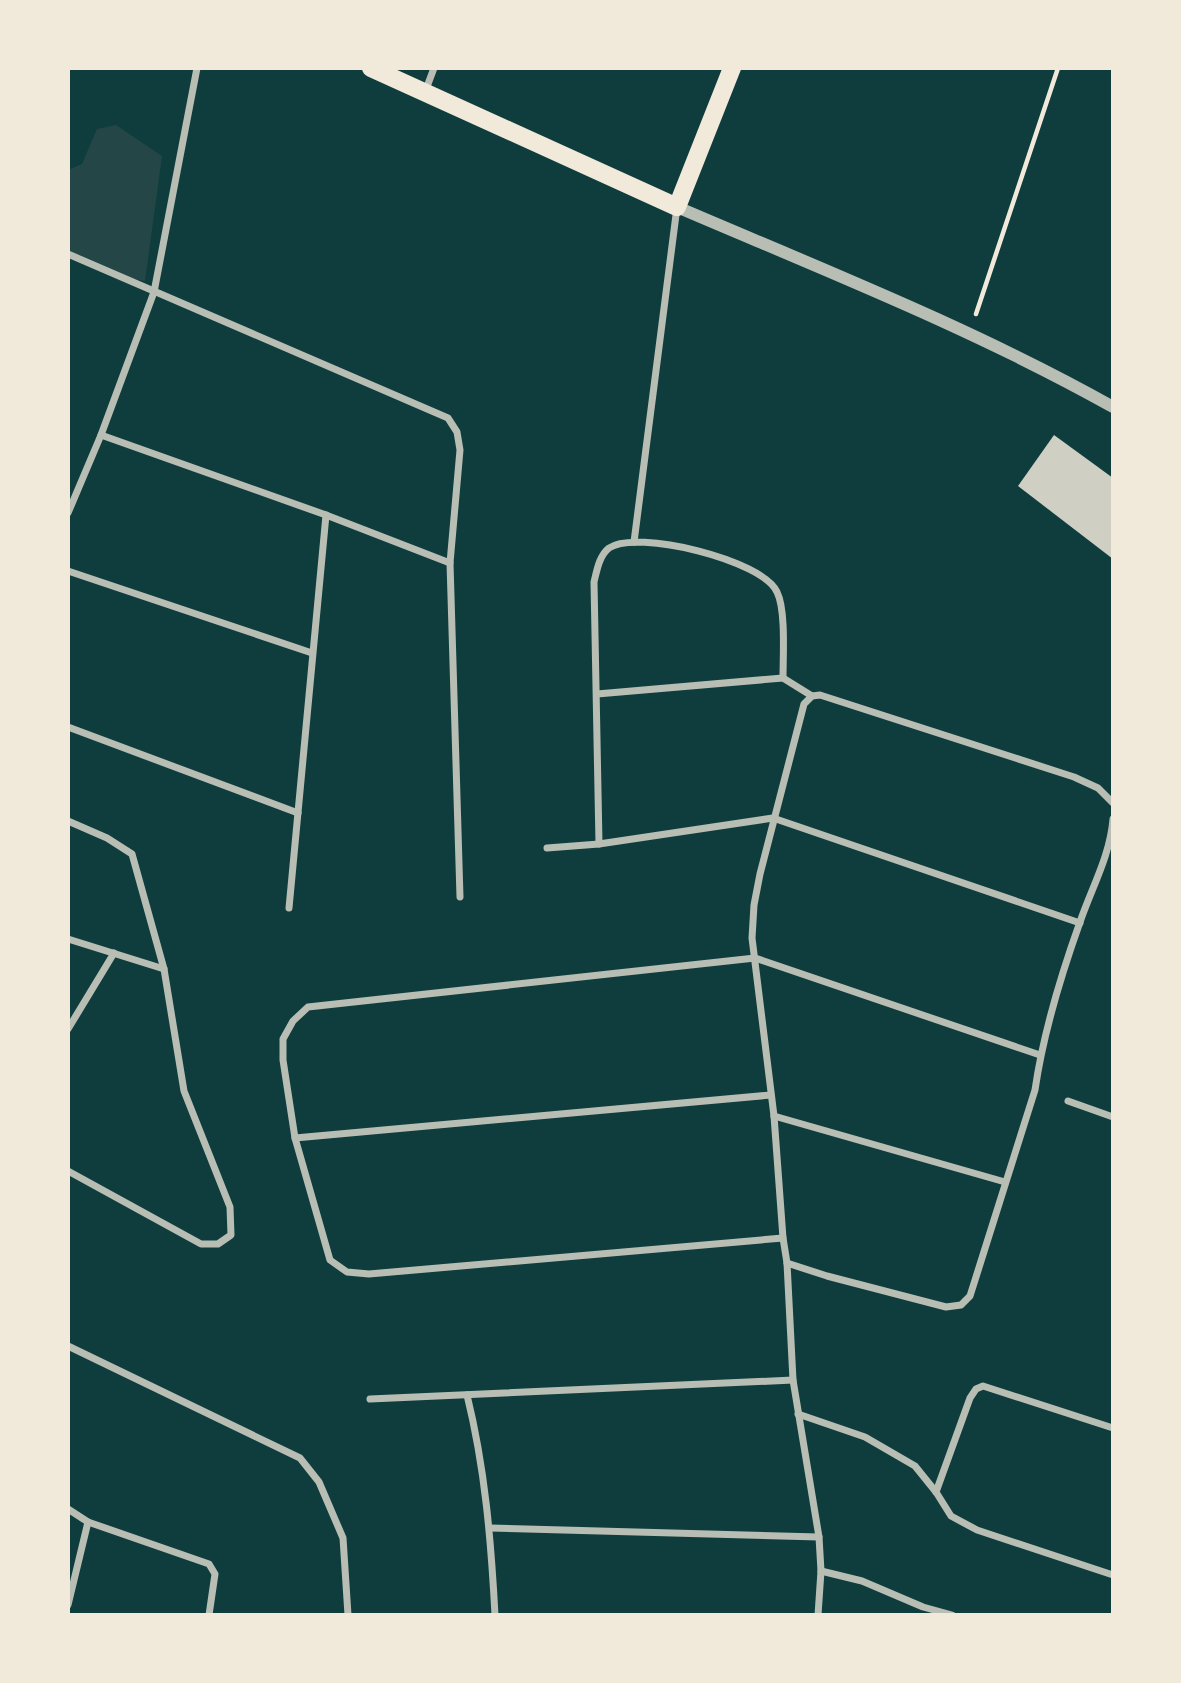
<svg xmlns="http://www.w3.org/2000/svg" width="1181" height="1683" font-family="Karla,sans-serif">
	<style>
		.green { fill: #244646 }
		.building { fill: #cfcfc3 }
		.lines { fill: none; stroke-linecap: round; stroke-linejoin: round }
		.path { stroke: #f1e9da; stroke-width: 4.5 }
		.minor { stroke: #b8beb3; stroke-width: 7 }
		.tertiary { stroke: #b8beb3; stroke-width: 12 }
		.primary { stroke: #f1e9da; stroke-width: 18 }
	</style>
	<rect width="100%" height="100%" fill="#0f3d3e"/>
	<polygon class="green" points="116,125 162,156 145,281 128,278 68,250 68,170 82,164 97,129"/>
	<polygon class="building" points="1054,435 1113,478 1113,559 1018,486"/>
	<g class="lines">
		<polyline class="path" points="976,314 1058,68"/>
		<g class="minor">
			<polyline points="425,92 434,68"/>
			<polyline points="68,254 448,418 457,432 460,450 450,563 460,897"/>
			<polyline points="101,435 326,515 450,563"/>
			<polyline points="68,513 101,435 154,292 197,68"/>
			<polyline points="634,542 677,207"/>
			<polyline points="68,571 312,653"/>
			<polyline points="597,694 783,678"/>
			<polyline points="68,727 298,813"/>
			<polyline points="68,821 107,838 132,854 164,969 184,1091 230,1207 231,1235 218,1244 201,1244 68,1171"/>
			<path d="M 599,844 L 594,582 C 597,570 599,556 609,548 C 636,529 763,560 777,592 C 786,610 783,656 783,678 L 812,696"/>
			<polyline points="547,848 599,844 773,818 1080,923"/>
			<polyline points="289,908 326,515"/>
			<polyline points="68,939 164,969"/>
			<polyline points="68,1029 114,953"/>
			<polyline points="1068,1101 1113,1117"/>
			<polyline points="774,1116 1005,1182"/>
			<polyline points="295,1138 771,1095"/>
			<polyline points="783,1238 369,1274 347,1272 330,1260 295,1138 283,1060 283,1039 293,1021 308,1007 755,958 1040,1055"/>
			<path d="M 787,1263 L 827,1276 L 946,1307 L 961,1305 L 970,1296 L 1035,1090 C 1043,1035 1061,975 1080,922 C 1092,887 1110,856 1113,819"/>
			<polyline points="68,1346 300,1458 319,1482 343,1538 348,1615"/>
			<path d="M 467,1395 C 485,1468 491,1540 495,1615"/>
			<polyline points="370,1399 793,1380"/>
			<polyline points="798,1414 865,1437 915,1466 936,1492 951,1516 977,1530 1113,1575"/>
			<polyline points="936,1492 970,1398 976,1389 983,1386 1113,1428"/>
			<polyline points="68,1509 88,1522 209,1564 215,1574 209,1615"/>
			<polyline points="490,1528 819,1537"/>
			<polyline points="821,1571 862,1581 923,1607 952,1615"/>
			<polyline points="68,1605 88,1522"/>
			<polyline points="818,1615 821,1571 819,1537 793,1380 787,1263 783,1238 774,1116 752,938 754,905 760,874 804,704 812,696 820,695 1074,777 1098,788 1113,803"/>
		</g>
		<path class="tertiary" d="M 677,207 C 824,270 974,329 1113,407"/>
		<polyline class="primary" points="371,68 677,207 732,68"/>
	</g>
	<rect width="1181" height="1683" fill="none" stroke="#f1e9da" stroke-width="140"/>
</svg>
